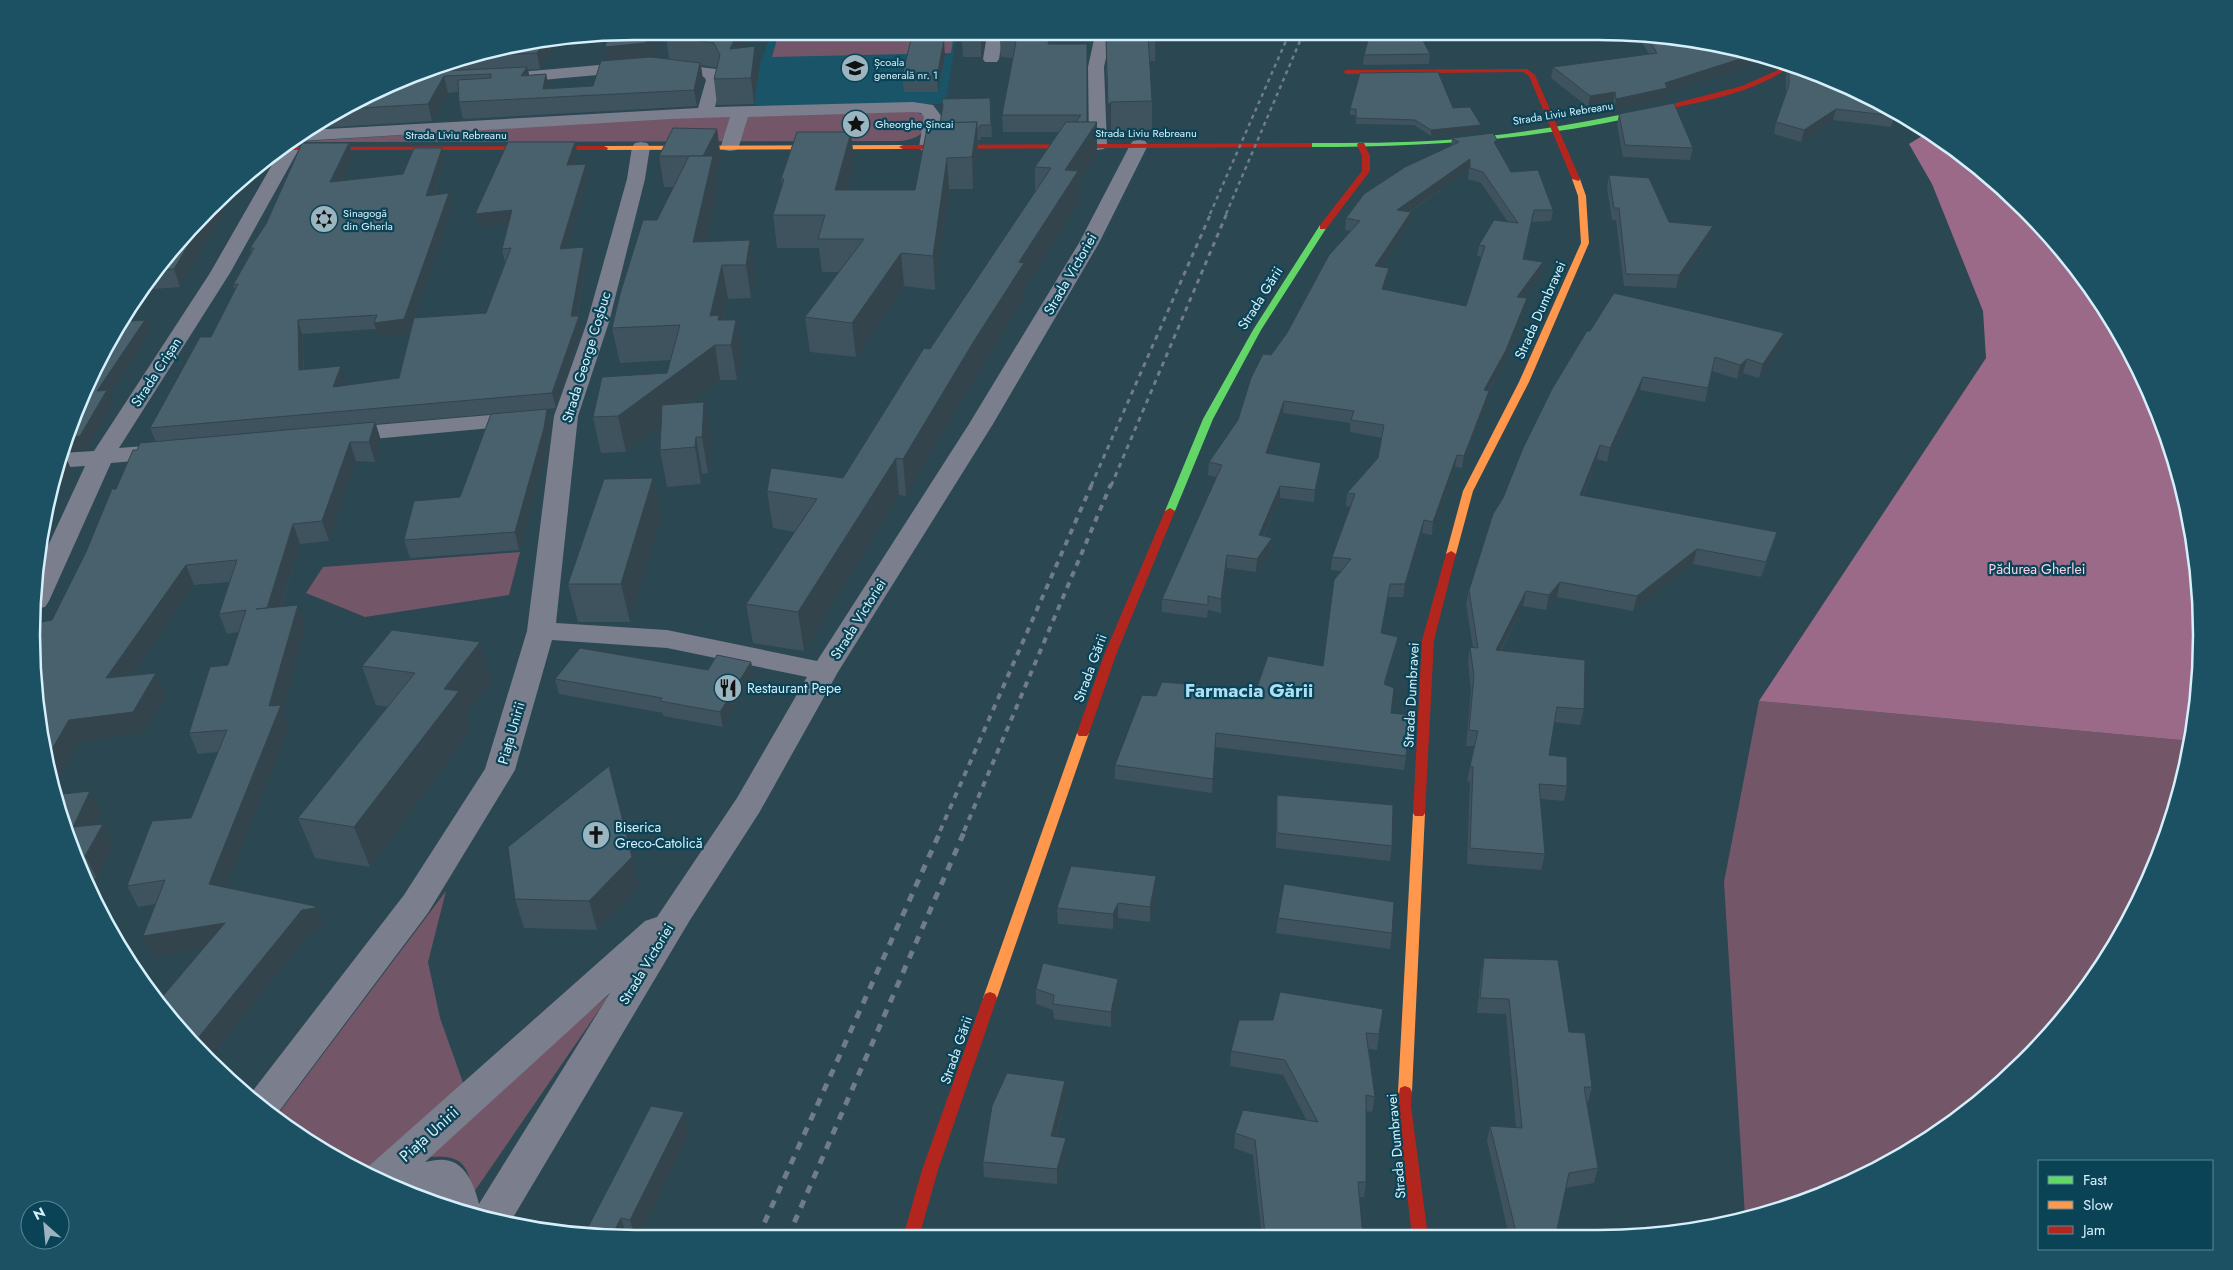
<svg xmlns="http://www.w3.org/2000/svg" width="2233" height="1270" font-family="Jost,sans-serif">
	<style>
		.built { fill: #1a5469 }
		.green { fill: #735768 }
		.forest { fill: #9a6a88 }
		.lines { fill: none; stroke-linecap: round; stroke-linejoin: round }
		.street { fill: #7b7e8d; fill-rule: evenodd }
		.fast { fill: #63d668; fill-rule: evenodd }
		.slow { fill: #ff974d; fill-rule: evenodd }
		.jam { fill: #b3261e; fill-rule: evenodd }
		.rail-far3 { stroke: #707c87; stroke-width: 2.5; stroke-dasharray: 4 4; stroke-linecap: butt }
		.rail-far2 { stroke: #707c87; stroke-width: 3; stroke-dasharray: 5 5; stroke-linecap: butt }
		.rail-far1 { stroke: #707c87; stroke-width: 4; stroke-dasharray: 6 6; stroke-linecap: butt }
		.rail { stroke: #707c87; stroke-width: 5; stroke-dasharray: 8 8; stroke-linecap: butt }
		.wall { fill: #3f535e; fill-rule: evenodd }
		.shaded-wall { fill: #33444c }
		.building { fill: #49616d; stroke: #33444c; fill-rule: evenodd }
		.labels { text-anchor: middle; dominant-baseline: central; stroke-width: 4.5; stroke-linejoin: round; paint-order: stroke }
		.far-poi-label { font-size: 11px; fill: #d6f0fb; stroke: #0b4356; text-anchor: start }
		.far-street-label { font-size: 11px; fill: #d6f0fb; stroke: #0b4356 }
		.street-label { font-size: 14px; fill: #d6f0fb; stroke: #0b4356 }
		.park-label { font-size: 14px; fill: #f9d4e6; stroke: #0b4356 }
		.poi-label { font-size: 14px; fill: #d6f0fb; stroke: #0b4356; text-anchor: start }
		.near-street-label { font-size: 16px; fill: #d6f0fb; stroke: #0b4356 }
		.district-label { font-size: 19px; font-weight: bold; fill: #abe0f7; stroke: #0b4356 }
		.rim { fill: none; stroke: #d6f0fb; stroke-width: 2.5 }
	</style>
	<rect width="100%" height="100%" fill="#2a4752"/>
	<polygon class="built" points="957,35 945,104 754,105 760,65 770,36"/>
	<g class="green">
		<polygon points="954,35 951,53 772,57 778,36"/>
		<path d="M 911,110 L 923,115 L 928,125 C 921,137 915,138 902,141 L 296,142 L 663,118 Z"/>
		<polygon points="520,552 509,595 365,617 306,593 323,567"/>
		<polygon points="1759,701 2191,741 2190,753 2156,866 2100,970 2025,1062 1900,1158 1792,1207 1745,1216 1724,882"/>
		<polygon points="446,891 428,962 440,1018 466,1091 370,1172 300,1137 275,1118"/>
		<path d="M 610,994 L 472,1195 C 469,1154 452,1155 417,1158 Z"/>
	</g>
	<polygon class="forest" points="1930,131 2025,208 2100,299 2156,404 2190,517 2202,635 2191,741 1759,701 1986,358 1983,311 1932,184 1909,144"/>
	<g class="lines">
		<g class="street">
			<polygon points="1111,34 1104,67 1107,145 1104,149 1098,150 1092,149 1089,145 1088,67 1095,35"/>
			<polygon points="987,35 1003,35 999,59 997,62 985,62 983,59"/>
			<path d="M 660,62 L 716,69 L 722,80 L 715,107 L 913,102 L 933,105 L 942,117 L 937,147 L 934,151 L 928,152 L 922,151 L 919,147 L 924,117 L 921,113 L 913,112 L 748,117 L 739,146 L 736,150 L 730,151 L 724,150 L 721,146 L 730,117 L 670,119 L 300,141 L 294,140 L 309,130 L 698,108 L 706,80 L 704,77 C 639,67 574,78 509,83 L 503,82 L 501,78 L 503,74 L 509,73 L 610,64 Z"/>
			<path d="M 1139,140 L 1145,141 L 1148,145 L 1099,243 L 993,424 L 838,672 L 759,813 L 690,920 L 511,1221 L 441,1207 L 436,1194 L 420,1196 L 367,1170 L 369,1166 L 645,921 L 657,917 L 737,798 L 807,677 L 667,648 L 552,640 L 515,770 L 428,913 L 274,1118 L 248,1097 L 404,895 L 485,769 L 527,631 L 554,416 L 587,322 L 627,179 L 632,147 L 635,143 L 641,142 L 647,143 L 650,147 L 645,179 L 609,322 L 578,416 L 556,623 L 667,630 L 817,661 L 969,424 L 1079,243 L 1130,145 L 1133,141 ZM 610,993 L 479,1204 C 475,1187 466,1162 445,1160 C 439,1159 431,1161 425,1162 Z"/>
			<polygon points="290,144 296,145 299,149 230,273 119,448 169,444 177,446 181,451 177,456 169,458 111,463 49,601 45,607 35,609 41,561 85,466 56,468 61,453 94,451 210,273 281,149"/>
			<polygon points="525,412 533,414 537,419 533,424 341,442 333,440 329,435 333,430 341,428"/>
		</g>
		<g class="fast">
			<path d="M 1649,109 L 1653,111 L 1652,113 C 1539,140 1425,147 1309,147 L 1305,145 L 1309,143 C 1355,143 1400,143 1446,140 C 1514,135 1582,123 1649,109 Z"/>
			<polygon points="1320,225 1327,227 1261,330 1213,419 1175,511 1170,514 1166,513 1165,511 1203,419 1253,330"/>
		</g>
		<g class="slow">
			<polygon points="903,145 907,147 906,149 604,150 600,148 604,146"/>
			<polygon points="1573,177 1580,179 1586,196 1589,243 1529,382 1473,491 1456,554 1455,556 1447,556 1446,554 1463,491 1519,382 1581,243 1578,196 1572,179"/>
			<polygon points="1083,729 1089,733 997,998 995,1002 990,1004 985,1002 983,998 1077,733"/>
			<polygon points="1419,809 1423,810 1425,813 1412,1092 1410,1096 1405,1098 1400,1096 1398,1092 1413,813 1415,810"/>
		</g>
		<g class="jam">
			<path d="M 1788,63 L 1794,64 C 1752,95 1699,102 1649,113 L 1645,111 L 1742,86 L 1776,71 Z"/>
			<polygon points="1527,69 1535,75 1580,179 1579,181 1572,179 1529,76 1523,72 1346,74 1343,72 1346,70"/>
			<polygon points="1309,143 1312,143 1312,147 903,149 899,147 903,145"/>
			<polygon points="1358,143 1364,143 1370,156 1370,171 1326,229 1320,229 1320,225 1362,171 1362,156 1357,145"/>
			<polygon points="604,146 608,148 607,150 276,150 282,147"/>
			<polygon points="1170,508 1175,511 1116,655 1089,733 1087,736 1079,736 1077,733 1104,655 1165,511"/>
			<polygon points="1451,551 1456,554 1434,640 1425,813 1423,816 1415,816 1413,813 1422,640 1446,554"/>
			<polygon points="990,992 995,994 997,998 938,1170 919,1237 903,1237 922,1170 983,998 985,994"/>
			<polygon points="1405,1086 1410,1088 1412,1092 1411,1106 1428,1237 1412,1237 1397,1106 1400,1088"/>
		</g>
		<g class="rail-far3">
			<polyline points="1210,214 1289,34"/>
			<polyline points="1226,214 1303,34"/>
		</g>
		<g class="rail-far2">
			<polyline points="1091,486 1211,213"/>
			<polyline points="1111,486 1227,213"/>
		</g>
		<g class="rail-far1">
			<polyline points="940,831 1092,484"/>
			<polyline points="964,831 1111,484"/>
		</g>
		<g class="rail">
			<polyline points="758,1237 941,830"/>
			<polyline points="788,1237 965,830"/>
		</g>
	</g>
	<g class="wall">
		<polygon points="1636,33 1638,33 1770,59 1666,93 1665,99 1614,110 1613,103 1588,107 1551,78 1553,67 1649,54"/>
		<polygon points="1107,34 1157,34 1155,61 1149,61 1152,101 1152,131 1111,132 1109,136 1106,67 1106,38"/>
		<polygon points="986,35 981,57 963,57 962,41"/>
		<polygon points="1001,35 1052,35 1051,44 1087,122 1097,122 1097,153 1079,182 1079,203 1024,289 1025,296 976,376 906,496 899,495 804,651 753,643 746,604 795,532 773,528 767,491 843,478 1035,192 1035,167 1059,132 1003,132 1002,115 1013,58 1001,57 1000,41"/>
		<polygon points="556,36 561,36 540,69 528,70 529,75 546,74 549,89 593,86 607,61 657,50 650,57 669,59 666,36 744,48 759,71 754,104 717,105 714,79 717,68 701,65 703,79 697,106 463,119 459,102 458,92 448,93 432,121 318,128 317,125 368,94 441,63"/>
		<polygon points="1430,54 1429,64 1363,65 1364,55"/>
		<polygon points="945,56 938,92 904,92 902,76"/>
		<polygon points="1789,65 1895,114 1891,127 1833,120 1801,142 1774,134 1776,122 1786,93 1786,76"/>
		<polygon points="990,98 992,137 981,137 980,140 978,140 978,153 973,189 949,189 935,290 904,286 856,357 810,352 805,317 839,272 822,272 819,248 777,248 773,215 782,187 781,179 851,132 854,163 847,190 915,190 940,123 943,108 942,99"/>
		<polygon points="1453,108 1480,131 1431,136 1414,125 1356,124 1355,115 1350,115 1350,109"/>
		<polygon points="1619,114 1693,148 1690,160 1623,157 1617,125"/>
		<polygon points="717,129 721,160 715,172 718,188 706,242 750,240 755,274 751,298 728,299 723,320 736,320 742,354 737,380 720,380 690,403 711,438 708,473 702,474 701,484 667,487 660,450 661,425 626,452 601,453 593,417 667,373 671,360 620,363 612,328 673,187 664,187 659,156"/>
		<path d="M 1452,138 L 1496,146 L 1511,172 L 1553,210 L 1551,221 L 1532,222 L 1524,259 L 1543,262 L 1541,274 L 1523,298 L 1525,310 L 1504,363 L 1489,391 L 1487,403 L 1462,468 L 1455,467 L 1432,535 L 1422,533 L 1403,597 L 1388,597 L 1381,633 L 1398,637 L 1396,651 L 1386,684 L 1391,713 L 1406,756 L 1404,770 L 1215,747 L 1212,793 L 1115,779 L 1115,765 L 1156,696 L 1256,690 L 1323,666 L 1341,571 L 1331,570 L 1332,557 L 1351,507 L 1346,506 L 1347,493 L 1378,458 L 1382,438 L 1350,432 L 1350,423 L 1283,413 L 1269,453 L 1320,476 L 1314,502 L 1280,498 L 1264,536 L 1272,538 L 1271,551 L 1256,572 L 1227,568 L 1221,613 L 1208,610 L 1207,618 L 1162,612 L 1162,599 L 1217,477 L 1208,475 L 1209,462 L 1238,420 L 1271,355 L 1287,333 L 1351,231 L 1345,230 L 1346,218 L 1451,146 ZM 1469,170 L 1468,179 L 1481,183 L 1508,222 L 1479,245 L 1477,256 L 1481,257 L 1466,306 L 1384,290 L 1388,280 L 1389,268 L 1381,267 L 1410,223 L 1410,212 Z"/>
		<polygon points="575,142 578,155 575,164 586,164 589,177 567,249 587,261 577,316 582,330 556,408 547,409 551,426 548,446 519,550 410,558 404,540 460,497 491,414 376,424 381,441 375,462 356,461 329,541 300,544 281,607 306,625 283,709 289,726 226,888 324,927 324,929 154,957 143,936 156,904 138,907 127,886 191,818 218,752 198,754 189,733 228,665 239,632 227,634 219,614 230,582 194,585 132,676 156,673 166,694 143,733 80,741 52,788 43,752 52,620 86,552 116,489 137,450 156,442 150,428 211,337 235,290 233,285 251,252 250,248 349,143 353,156 341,181 403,174 445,161 434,195 449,193 452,207 409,334 379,337 376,329 302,334 304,369 345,380 343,386 399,378 486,313 505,262 502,249 508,224 478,227 475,214"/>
		<polygon points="246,175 180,287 141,290 208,208"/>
		<polygon points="1609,175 1669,222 1713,226 1710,238 1676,288 1624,286 1616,220 1612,220 1607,187"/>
		<polygon points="1590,331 1784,333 1781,346 1759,378 1743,373 1737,379 1712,371 1705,402 1640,390 1607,462 1597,459 1583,496 1772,547 1761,577 1693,564 1633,611 1557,597 1546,610 1523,606 1501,651 1584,709 1580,725 1554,722 1549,755 1567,786 1564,801 1540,799 1545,854 1541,870 1467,864 1470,782 1467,781 1474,746 1466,746 1471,691 1468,662 1470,647 1473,648 1466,604 1469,590 1503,498"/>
		<polygon points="653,478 661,515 630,622 578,622 568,584"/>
		<polygon points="751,662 754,677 723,727 663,716 663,713 559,694 555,679 708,670"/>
		<polygon points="362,666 491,681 466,714 471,730 370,867 315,858 298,818 388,707 376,705"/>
		<polygon points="1277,795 1392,846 1390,861 1276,848 1276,810"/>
		<polygon points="101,812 95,825 113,845 97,878 86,879 63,829"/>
		<polygon points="1156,876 1156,892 1150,922 1118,918 1113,929 1058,924 1057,908"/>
		<polygon points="639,886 597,930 524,928 515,899"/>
		<polygon points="1278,918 1392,933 1390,949 1276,933"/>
		<polygon points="1484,958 1569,1032 1592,1087 1588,1103 1587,1103 1598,1168 1594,1183 1566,1188 1556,1234 1630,1237 1499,1237 1500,1231 1508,1232 1487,1141 1490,1126 1516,1127 1506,1014 1477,1013 1481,973"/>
		<polygon points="1118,979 1118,994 1111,1027 1054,1019 1053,1010 1036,1004 1036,989"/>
		<polygon points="1383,1009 1377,1050 1369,1049 1375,1097 1372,1112 1366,1111 1366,1182 1364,1197 1359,1197 1363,1237 1262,1237 1253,1155 1234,1148 1235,1133 1307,1121 1283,1075 1230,1066 1231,1051 1273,1020"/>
		<polygon points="1066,1096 1056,1137 1066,1153 1057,1184 984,1177 983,1162"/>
		<polygon points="689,1133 639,1237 595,1237"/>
	</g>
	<g class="shaded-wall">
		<polygon points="1155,34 1157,34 1155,61"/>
		<polygon points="982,35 986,35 981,57 981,41"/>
		<polygon points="1049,35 1052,35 1048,60 1048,44"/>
		<polygon points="556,36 561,36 540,69 537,53 546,39"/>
		<polygon points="652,36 655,36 657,50 648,59 608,63 605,47"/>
		<polygon points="734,36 742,36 744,49 730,49"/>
		<polygon points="944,40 945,56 938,92 937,76"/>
		<polygon points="755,46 759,71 754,104 751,78"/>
		<polygon points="1752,55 1770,59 1666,93 1665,99 1614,110 1616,99"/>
		<polygon points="700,63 703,79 697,106 694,90"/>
		<polygon points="527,67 531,83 521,76"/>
		<polygon points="546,74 550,91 543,89"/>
		<polygon points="444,76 448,93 432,121 428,104"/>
		<polygon points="1615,92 1613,103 1588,107 1590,96"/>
		<polygon points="1111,102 1111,132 1109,136 1108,105"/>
		<polygon points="1836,109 1833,120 1801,142 1804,130"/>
		<polygon points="977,122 978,153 973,189 972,157"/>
		<polygon points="1097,122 1097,153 1079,182 1079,203 1024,289 1025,296 976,376 906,496 903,459 1019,262 1065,170"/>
		<polygon points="1481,125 1480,131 1431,136 1431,130"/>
		<polygon points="717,129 721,160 715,172 718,188 699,275 693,242 703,156"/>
		<polygon points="851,132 854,163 839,223 835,190"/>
		<polygon points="575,142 578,155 570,178 567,165"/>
		<polygon points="349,143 353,156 334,196 330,182"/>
		<polygon points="442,148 445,161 429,209 426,196"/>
		<polygon points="947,158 949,189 935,290 933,256"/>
		<polygon points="1470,159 1469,170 1396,221 1397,210"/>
		<polygon points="586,164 589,177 563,263 560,249"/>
		<polygon points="246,175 180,287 174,269 212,205"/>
		<polygon points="449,193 452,207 409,334 379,337 374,323"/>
		<polygon points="512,210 515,224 478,227 475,214"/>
		<polygon points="1534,210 1532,222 1521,271 1523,259"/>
		<polygon points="1411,212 1410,223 1374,278 1375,266"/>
		<polygon points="1713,226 1710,238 1676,288 1679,275"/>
		<polygon points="750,240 755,274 751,298 746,265"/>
		<polygon points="584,247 587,261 574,330 579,316 582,330 556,408 552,393 571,316"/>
		<polygon points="901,253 904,286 856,357 852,323"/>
		<polygon points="1543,262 1541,274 1516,309 1517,297"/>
		<polygon points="722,265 728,299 721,327 710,316"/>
		<polygon points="1389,268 1388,280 1381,301 1382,289"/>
		<polygon points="1527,298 1525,310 1504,363 1482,402 1484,390"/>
		<polygon points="145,320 150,333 109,395 112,404 87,450 62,452 67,437"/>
		<polygon points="298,320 302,334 304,384 299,370"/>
		<polygon points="736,320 742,354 737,380 731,345"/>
		<polygon points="1784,333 1781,346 1759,378 1763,364"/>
		<polygon points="715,345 720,380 626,452 618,416"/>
		<polygon points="1747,359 1743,373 1737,379 1740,365"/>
		<polygon points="341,366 345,380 338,402 333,387"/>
		<polygon points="1643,377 1640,390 1607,462 1610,448"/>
		<polygon points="1489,391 1487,403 1462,468 1464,456"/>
		<polygon points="1284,401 1283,413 1265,465 1266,453"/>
		<polygon points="704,402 711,438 708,473 702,437"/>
		<polygon points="547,409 551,426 548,446 519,550 515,532"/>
		<polygon points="375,422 381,441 375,462 369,442"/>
		<polygon points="696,437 702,474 701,484 695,447"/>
		<polygon points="350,442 356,461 329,541 322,521"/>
		<polygon points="1600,445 1597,459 1577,510 1580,495"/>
		<polygon points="65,455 71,469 48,511 52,478"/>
		<polygon points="1457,455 1455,467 1432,535 1433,522"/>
		<polygon points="896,458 899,495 804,651 798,612"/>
		<polygon points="1321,463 1320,476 1314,502 1315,490"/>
		<polygon points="653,478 661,515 630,622 621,584"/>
		<polygon points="1280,486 1280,498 1258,548 1259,535"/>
		<polygon points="1424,520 1422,533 1403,597 1405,584"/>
		<polygon points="293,524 300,544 274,628 267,608"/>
		<polygon points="1272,538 1271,551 1256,572 1257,559"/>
		<polygon points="1697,549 1693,564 1633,611 1637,596"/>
		<polygon points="1227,555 1227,568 1221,613 1221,599"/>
		<polygon points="186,565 194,585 116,699 106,678"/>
		<polygon points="1560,582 1557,597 1546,610 1549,595"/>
		<polygon points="1390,584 1388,597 1379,646 1381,633"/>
		<polygon points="1526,591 1523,606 1493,665 1496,650"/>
		<polygon points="298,605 306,625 283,709 289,726 219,906 209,884 269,706"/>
		<polygon points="1398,637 1396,651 1382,697 1384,684"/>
		<polygon points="480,642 491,681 466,714 471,730 370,867 354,827 444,689"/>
		<polygon points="751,662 754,677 723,727 720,712"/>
		<polygon points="156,673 166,694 143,733 80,741 52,788 45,761 69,720"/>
		<polygon points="90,791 101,812 84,848 73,827"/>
		<polygon points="103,824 113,845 97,878 85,856"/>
		<polygon points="632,857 639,886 597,930 589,901"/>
		<polygon points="1156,876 1156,892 1150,922 1150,907"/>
		<polygon points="1118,903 1118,918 1113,929 1113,914"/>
		<polygon points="315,906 324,927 324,929 311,931 209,1059 194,1043 302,910"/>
		<polygon points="225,923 235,944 154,957 143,936"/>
		<polygon points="1118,979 1118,994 1111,1027 1111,1012"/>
		<polygon points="1065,1081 1066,1096 1052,1151 1051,1136"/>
		<polygon points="684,1112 689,1133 639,1237 635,1237 630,1220"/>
		<polygon points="1066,1138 1066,1153 1057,1184 1057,1169"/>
		<polygon points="621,1218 627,1237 611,1237"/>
	</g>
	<g class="building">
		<polygon points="1402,33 1419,33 1430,54 1364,55 1369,37"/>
		<polygon points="1107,34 1148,34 1152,101 1111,102 1108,105 1106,38"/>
		<polygon points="1645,34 1752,55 1665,83 1667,88 1616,99 1615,92 1590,96 1553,67 1657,53"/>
		<polygon points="964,35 982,35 981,41 962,41"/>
		<polygon points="1001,35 1049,35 1048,44 1087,44 1087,122 1076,122 1081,115 1002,115 1016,42 1000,41"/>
		<polygon points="608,36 652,36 645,43 605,47"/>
		<polygon points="667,36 736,36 730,49 755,46 751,78 714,79 720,55 714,43"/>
		<polygon points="546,39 537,53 473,56"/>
		<polygon points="911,40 944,40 937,76 902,76"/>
		<polygon points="651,57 700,63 694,90 459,102 458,80 491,78 491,74 444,76 428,104 343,109 368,94 420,72 527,67 521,76 546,74 543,89 593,86 601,61"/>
		<polygon points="1792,63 1895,114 1894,116 1836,109 1804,130 1776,122 1789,85 1789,65"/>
		<polygon points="1438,72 1453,108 1470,107 1481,125 1431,130 1415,120 1356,118 1356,109 1350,109 1360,73"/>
		<polygon points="990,98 991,125 980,125 980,128 977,128 977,122 940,123 943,106 942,99"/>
		<polygon points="1674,103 1693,148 1625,145 1619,114"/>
		<polygon points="977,122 972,157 947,158 933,256 901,253 852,323 805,317 864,239 818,239 825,215 773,215 784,179 781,179 797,132 851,132 835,190 915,190 928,123"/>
		<polygon points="1066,122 1097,122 1065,170 1078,171 1019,262 1024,263 974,341 903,459 896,458 798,612 746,604 817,499 767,491 771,468 843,478 924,348 930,349 1051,168 1035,167"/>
		<polygon points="673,128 717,129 703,156 659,156"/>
		<path d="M 1493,133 L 1497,140 L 1494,142 L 1511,172 L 1538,170 L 1553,210 L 1534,210 L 1523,259 L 1543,262 L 1517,297 L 1527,298 L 1506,350 L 1484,390 L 1489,391 L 1464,456 L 1457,455 L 1433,522 L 1424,520 L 1405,584 L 1390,584 L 1381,633 L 1398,637 L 1384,684 L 1394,688 L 1391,713 L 1409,715 L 1406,756 L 1216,733 L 1213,779 L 1115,765 L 1142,695 L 1156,696 L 1162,682 L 1256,690 L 1268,656 L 1323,666 L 1334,580 L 1351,559 L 1332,557 L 1355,494 L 1347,493 L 1378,458 L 1384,425 L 1351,420 L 1354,411 L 1284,401 L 1266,453 L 1321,463 L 1315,490 L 1280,486 L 1259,535 L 1272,538 L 1257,559 L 1227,555 L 1221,599 L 1208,596 L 1208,605 L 1162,599 L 1222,465 L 1209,462 L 1238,420 L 1251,378 L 1263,354 L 1271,355 L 1287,333 L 1329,255 L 1360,221 L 1346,218 L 1364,194 L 1405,167 L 1459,142 L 1452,138 ZM 1470,159 L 1470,168 L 1483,172 L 1518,223 L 1494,220 L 1479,245 L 1485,246 L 1466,306 L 1382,289 L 1389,268 L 1375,266 L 1411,212 L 1397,210 Z"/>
		<polygon points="508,142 575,142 567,165 586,164 560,249 584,247 571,316 579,316 552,393 150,428 200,337 211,337 238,284 233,285 254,248 250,248 266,224 302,143 349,143 330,182 403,174 414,148 442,148 426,196 449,193 404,319 374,323 377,315 298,320 299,370 341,366 333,387 399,378 414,318 486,313 511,248 502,249 512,210 475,214"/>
		<polygon points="689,156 713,156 693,242 750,240 746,265 722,265 710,316 719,315 718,320 736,320 731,345 715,345 618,416 593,417 602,377 667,373 680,325 612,328 620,294 643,220 657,220"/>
		<polygon points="1609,175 1649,178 1669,222 1713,226 1679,275 1626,274 1619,208 1614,208"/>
		<polygon points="212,205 174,269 157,270 208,208"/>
		<polygon points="1614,293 1784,333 1763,364 1747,359 1740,365 1715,357 1708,388 1643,377 1610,448 1600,445 1580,495 1777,532 1766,562 1697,549 1637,596 1560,582 1549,595 1526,591 1496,650 1585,660 1584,709 1557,707 1549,755 1567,757 1567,786 1539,784 1545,854 1470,848 1473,767 1470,766 1478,731 1469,730 1474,676 1470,647 1478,648 1469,590 1493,514 1503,498 1523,448 1552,389 1587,331 1590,331"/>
		<polygon points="145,320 97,391 107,390 80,436 67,437 93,368 120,322"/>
		<polygon points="704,402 702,437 696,437 695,447 660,450 662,405"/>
		<polygon points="547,409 544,428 515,532 404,540 414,501 460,497 491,414"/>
		<polygon points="375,422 369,442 350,442 322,521 293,524 267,608 256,609 298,605 269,706 281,705 209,884 315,906 315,908 302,910 194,1043 157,1003 225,923 143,936 165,880 127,886 152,821 191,818 227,730 189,733 210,667 228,665 246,610 219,614 237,560 186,565 106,678 156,673 133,712 69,720 45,761 43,752 32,644 42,622 52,620 86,552 112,489 116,489 133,450 137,450 140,443"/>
		<polygon points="61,455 65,455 52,478"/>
		<polygon points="653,478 621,584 568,584 604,479"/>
		<polygon points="392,630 480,642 444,689 459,691 354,827 298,818 415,673 362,666"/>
		<polygon points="580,648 708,670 717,655 751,662 720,712 660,701 662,698 555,679"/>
		<polygon points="609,766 632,857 589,901 515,899 508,847"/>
		<polygon points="90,791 73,827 103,824 85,856 76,858 63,829 54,795"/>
		<polygon points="1277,795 1393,805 1392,846 1277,833"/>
		<polygon points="1071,866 1156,876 1150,907 1118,903 1113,914 1057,908"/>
		<polygon points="1284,884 1394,902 1392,933 1278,918"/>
		<polygon points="1484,958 1558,960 1569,1032 1585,1033 1592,1087 1584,1087 1598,1168 1569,1173 1556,1234 1630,1237 1501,1237 1500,1231 1516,1232 1490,1126 1522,1128 1509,999 1480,998"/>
		<polygon points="1043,963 1118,979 1111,1012 1053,1004 1054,995 1036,989"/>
		<polygon points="1280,992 1383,1009 1379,1034 1366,1033 1375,1097 1366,1095 1366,1182 1358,1182 1363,1237 1276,1237 1265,1234 1255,1140 1235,1133 1243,1110 1318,1122 1285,1060 1231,1051 1239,1020 1273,1020"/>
		<polygon points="1007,1073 1065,1081 1051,1136 1066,1138 1057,1169 983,1162 992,1106"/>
		<polygon points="651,1106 684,1112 630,1220 621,1218 611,1237 595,1237 584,1235"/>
	</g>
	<defs>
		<symbol id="school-disc" viewBox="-11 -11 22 22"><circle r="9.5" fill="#9ab5c0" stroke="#0b4356"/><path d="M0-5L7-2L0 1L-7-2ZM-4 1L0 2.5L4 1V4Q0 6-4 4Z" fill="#111"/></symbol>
		<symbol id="sight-disc" viewBox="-11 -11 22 22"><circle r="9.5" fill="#9ab5c0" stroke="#0b4356"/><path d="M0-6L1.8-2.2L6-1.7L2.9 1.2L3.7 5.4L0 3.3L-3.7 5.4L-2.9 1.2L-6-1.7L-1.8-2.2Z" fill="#111"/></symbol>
		<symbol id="synagogue-disc" viewBox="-11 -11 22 22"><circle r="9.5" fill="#9ab5c0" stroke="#0b4356"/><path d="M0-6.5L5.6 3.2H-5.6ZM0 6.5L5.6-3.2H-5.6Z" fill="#111"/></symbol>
		<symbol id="restaurant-disc" viewBox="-11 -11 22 22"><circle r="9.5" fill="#9ab5c0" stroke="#0b4356"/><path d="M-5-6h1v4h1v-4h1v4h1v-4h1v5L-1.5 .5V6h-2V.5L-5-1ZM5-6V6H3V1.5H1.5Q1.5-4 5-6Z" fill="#111"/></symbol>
		<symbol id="church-disc" viewBox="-11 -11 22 22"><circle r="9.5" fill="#9ab5c0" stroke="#0b4356"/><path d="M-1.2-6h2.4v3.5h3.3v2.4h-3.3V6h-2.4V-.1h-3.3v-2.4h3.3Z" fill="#111"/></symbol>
	</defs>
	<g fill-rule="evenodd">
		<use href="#school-disc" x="839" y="52" width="32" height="32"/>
		<use href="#sight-disc" x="840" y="108" width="32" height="32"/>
		<use href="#synagogue-disc" x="308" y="203" width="32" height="32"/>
		<use href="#restaurant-disc" x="712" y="672" width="32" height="32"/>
		<use href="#church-disc" x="580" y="819" width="32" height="32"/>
	</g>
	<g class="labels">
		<g class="far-poi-label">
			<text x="874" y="62">Școala<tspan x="874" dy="13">generală nr. 1</tspan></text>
			<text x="875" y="124">Gheorghe Șincai</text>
			<text x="343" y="213">Sinagogă<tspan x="343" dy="13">din Gherla</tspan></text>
		</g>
		<g class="far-street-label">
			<text transform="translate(1563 113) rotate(-9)">Strada Liviu Rebreanu</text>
			<text x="1146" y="133">Strada Liviu Rebreanu</text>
			<text x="456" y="135">Strada Liviu Rebreanu</text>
		</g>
		<g class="street-label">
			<text transform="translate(1070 274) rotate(-60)">Strada Victoriei</text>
			<text transform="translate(1260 298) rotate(-58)">Strada Gării</text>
			<text transform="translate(1540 310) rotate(-66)">Strada Dumbravei</text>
			<text transform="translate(586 357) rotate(-73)">Strada George Coșbuc</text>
			<text transform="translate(156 372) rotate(-57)">Strada Crișan</text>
			<text transform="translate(858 619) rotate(-58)">Strada Victoriei</text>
			<text transform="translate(1090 668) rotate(-70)">Strada Gării</text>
			<text transform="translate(1411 695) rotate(-87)">Strada Dumbravei</text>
			<text transform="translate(511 733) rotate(-74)">Piața Unirii</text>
			<text transform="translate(646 964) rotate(-59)">Strada Victoriei</text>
			<text transform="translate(956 1050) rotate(-71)">Strada Gării</text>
			<text transform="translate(1396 1146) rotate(-95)">Strada Dumbravei</text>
		</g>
		<g class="park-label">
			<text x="2037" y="569">Pădurea Gherlei</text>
		</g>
		<g class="poi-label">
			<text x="747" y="688">Restaurant Pepe</text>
			<text x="615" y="827">Biserica<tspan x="615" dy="16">Greco-Catolică</tspan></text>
		</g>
		<g class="near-street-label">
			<text transform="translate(429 1134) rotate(-42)">Piața Unirii</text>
		</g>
		<g class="district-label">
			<text x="1249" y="690">Farmacia Gării</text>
		</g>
	</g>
	<path d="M0 0H2233V1270H0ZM635 40H1598A595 595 0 0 1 2193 635V635A595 595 0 0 1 1598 1230H635A595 595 0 0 1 40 635V635A595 595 0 0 1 635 40Z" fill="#1b5163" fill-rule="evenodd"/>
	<path class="rim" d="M635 40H1598A595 595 0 0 1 2193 635V635A595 595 0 0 1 1598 1230H635A595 595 0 0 1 40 635V635A595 595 0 0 1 635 40Z"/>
	<rect x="2038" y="1160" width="175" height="90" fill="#0b4356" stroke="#5c8898"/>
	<rect x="2048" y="1176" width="25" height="8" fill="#63d668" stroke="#5c8898"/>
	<text x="2083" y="1185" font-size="15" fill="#d6f0fb">Fast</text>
	<rect x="2048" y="1201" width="25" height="8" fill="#ff974d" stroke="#5c8898"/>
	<text x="2083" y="1210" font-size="15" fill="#d6f0fb">Slow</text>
	<rect x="2048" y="1226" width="25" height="8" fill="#b3261e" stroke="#5c8898"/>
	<text x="2083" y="1235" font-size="15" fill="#d6f0fb">Jam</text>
	<g transform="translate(45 1225) rotate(333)"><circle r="24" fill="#0b4356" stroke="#5c8898"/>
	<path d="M0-4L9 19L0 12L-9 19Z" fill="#9ab5c0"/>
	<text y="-8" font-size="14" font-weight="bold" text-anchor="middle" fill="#d6f0fb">N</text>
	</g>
</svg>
